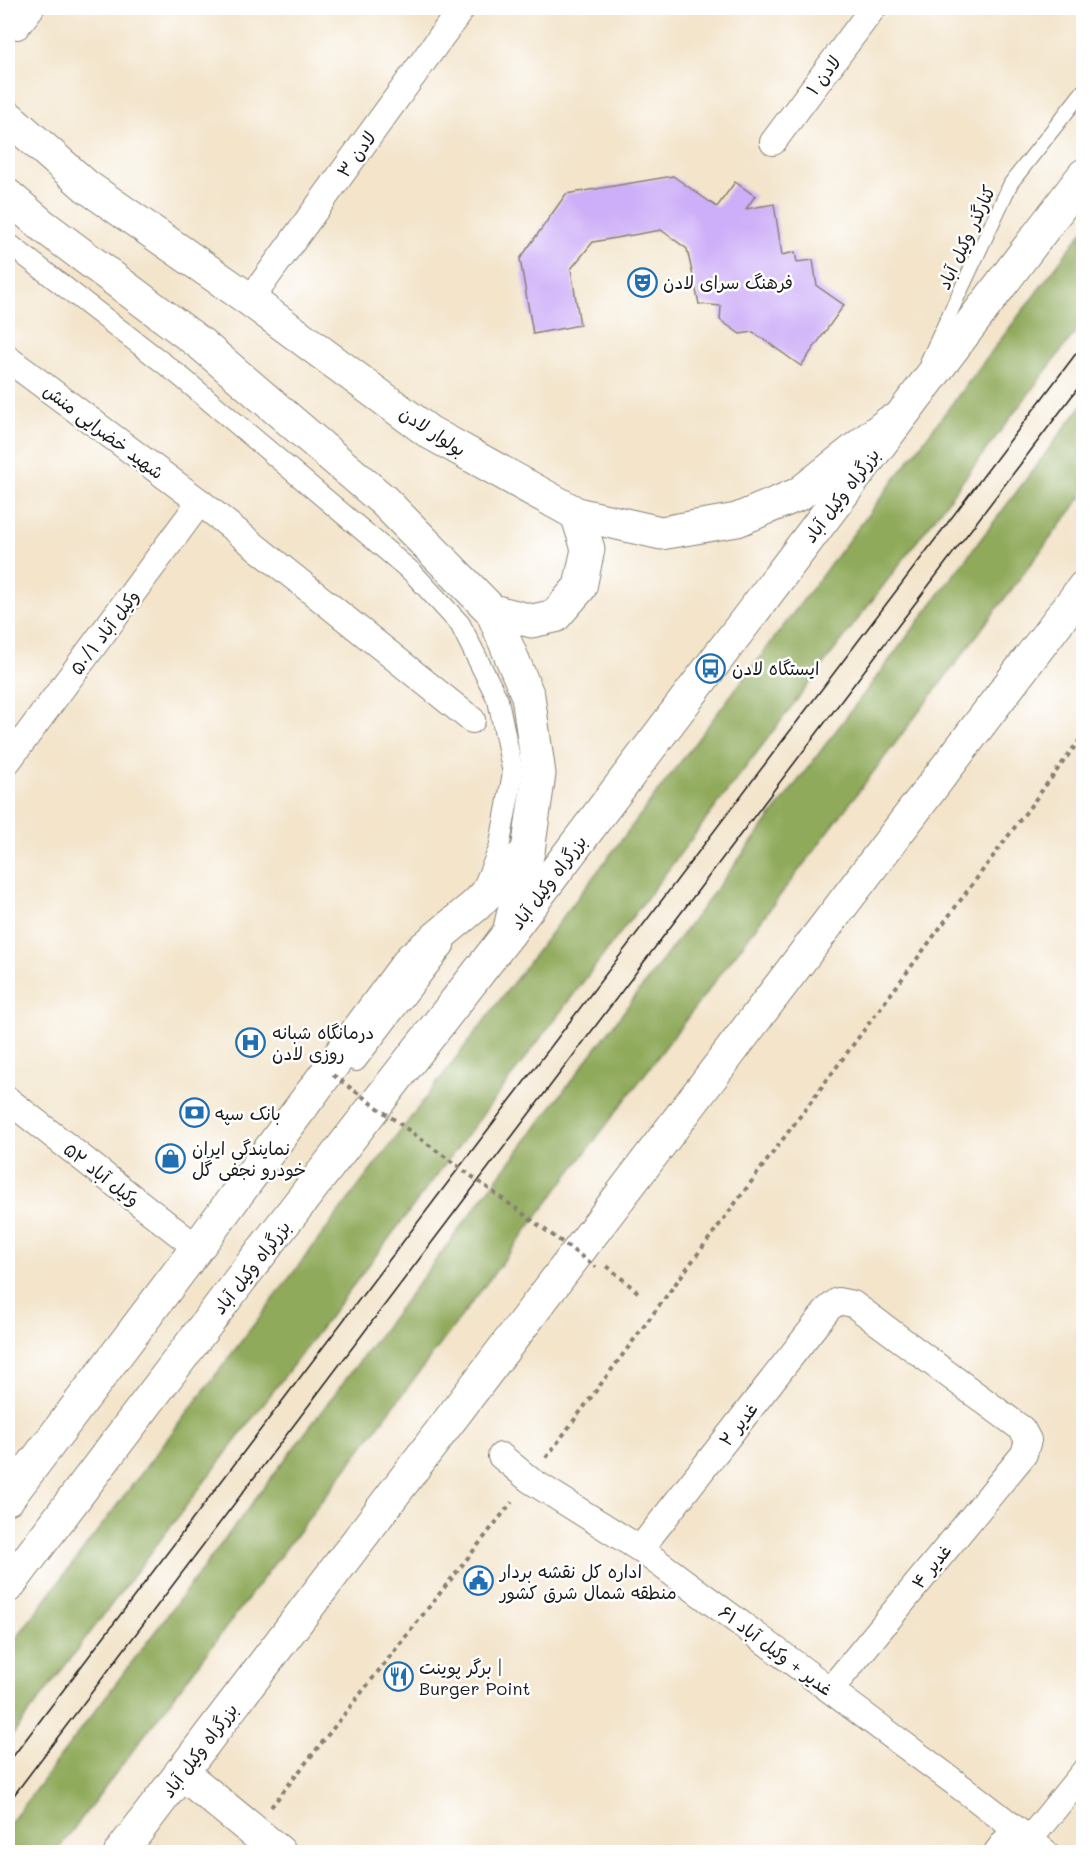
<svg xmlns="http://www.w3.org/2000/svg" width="1091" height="1860" font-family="Mali,'Playpen Sans Arabic',sans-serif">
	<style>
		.forest { fill: #90aa5b; stroke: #56633c; stroke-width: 1.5 }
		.building { fill: #cdaef8 }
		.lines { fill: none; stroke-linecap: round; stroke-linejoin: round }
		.service-casing { stroke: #888073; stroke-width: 16 }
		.pedestrian-casing { stroke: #888073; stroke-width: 22 }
		.minor-casing { stroke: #888073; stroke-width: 28 }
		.tertiary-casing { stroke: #888073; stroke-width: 35 }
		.secondary-casing { stroke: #888073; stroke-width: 35 }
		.trunk-casing { stroke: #888073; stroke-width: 35 }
		.path { stroke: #888073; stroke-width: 4; stroke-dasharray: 4.5 4.5; stroke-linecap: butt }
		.service { stroke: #fff; stroke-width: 14 }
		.pedestrian { stroke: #fff; stroke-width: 20 }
		.minor { stroke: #fff; stroke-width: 26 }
		.tertiary { stroke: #fff; stroke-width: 33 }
		.secondary { stroke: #fff; stroke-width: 33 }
		.trunk { stroke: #fff; stroke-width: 33 }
		.tram { stroke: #1c1c1c; stroke-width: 1.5 }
		.path-bridge { stroke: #888073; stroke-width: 4; stroke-dasharray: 4.5 4.5; stroke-linecap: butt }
		.labels { text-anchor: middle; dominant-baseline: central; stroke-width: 5; stroke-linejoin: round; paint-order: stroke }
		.street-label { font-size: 18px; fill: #1c1c1c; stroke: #fff }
		.poi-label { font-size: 18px; fill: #1c1c1c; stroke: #fff; text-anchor: start }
	</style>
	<rect width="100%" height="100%" fill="#fff"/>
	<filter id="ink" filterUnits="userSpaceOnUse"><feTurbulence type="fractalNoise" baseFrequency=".0167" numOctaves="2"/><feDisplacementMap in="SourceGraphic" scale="12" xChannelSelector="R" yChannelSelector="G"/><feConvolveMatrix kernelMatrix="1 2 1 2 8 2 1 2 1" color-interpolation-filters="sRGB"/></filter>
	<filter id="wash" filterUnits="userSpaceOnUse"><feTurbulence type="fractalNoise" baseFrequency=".008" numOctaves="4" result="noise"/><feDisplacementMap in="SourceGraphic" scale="24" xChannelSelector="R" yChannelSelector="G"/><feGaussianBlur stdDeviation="1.35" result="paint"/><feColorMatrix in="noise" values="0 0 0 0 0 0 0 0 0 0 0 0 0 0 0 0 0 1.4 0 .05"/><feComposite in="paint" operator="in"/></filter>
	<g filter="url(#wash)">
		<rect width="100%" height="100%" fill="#f3e4ca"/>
		<g class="forest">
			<polygon points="1083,231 1083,322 8,1741 8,1649"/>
			<polygon points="1083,404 1083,495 56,1852 8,1852 8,1826"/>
		</g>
		<g id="blocks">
			<polygon class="building" points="673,176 717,207 735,182 755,196 746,209 774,204 782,255 795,252 797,262 813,260 817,286 844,305 801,366 753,332 740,334 720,320 721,306 699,304 687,249 661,230 593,242 571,269 580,325 533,334 520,259 566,194"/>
		</g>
	</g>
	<g filter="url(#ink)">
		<use href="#blocks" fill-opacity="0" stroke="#888073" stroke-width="1.5"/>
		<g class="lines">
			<defs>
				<polyline id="service" points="928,360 1011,183 1084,90"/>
				<g id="pedestrian">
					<polyline points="8,243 180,376 413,573 460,624 498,700 513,773 499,849 483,887"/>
					<polyline points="356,1061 444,946"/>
				</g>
				<g id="minor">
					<polyline points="17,26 31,8"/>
					<polyline points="773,142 873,8"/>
					<polyline points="250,300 462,8"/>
					<polyline points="8,359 200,502 472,720"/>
					<polyline points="8,761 200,502"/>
					<polyline points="8,1100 197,1248"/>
					<polyline points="501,1456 530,1480 640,1549 977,1799 1045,1852"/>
					<polyline points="640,1549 828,1309 838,1301 853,1304 1022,1429 1028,1440 1024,1454 830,1690"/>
					<polyline points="1029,1840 1084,1772"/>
					<polyline points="997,1852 1015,1829"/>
				</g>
				<polyline id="tertiary" points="181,1772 279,1852"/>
				<g id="secondary">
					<polyline points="8,117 86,186 250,300 429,432 577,514 661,533 737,520 799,494 890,422"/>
					<polyline points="8,196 42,225 201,344 384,501 492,611 528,696 539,774 528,851 509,933"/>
					<polyline points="492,611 532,621 555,616 580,587 588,549 577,514"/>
				</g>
				<g id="trunk">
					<polyline points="8,1498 197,1248 411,959 476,905 528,851"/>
					<polyline points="8,1586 239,1281 509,933 1084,175"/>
					<polyline points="121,1852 1084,587"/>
				</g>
			</defs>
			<use href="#service" class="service-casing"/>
			<use href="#pedestrian" class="pedestrian-casing"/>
			<use href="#minor" class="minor-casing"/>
			<use href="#tertiary" class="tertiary-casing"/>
			<use href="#secondary" class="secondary-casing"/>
			<use href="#trunk" class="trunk-casing"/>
			<g class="path">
				<polyline points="607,1266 640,1294"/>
				<polyline points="546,1458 1084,734"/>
				<polyline points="271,1807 512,1502"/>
			</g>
			<use href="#service" class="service"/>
			<use href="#pedestrian" class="pedestrian"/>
			<use href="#minor" class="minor"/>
			<use href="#tertiary" class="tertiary"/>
			<use href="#secondary" class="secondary"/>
			<use href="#trunk" class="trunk"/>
			<g class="tram">
				<polyline points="8,1763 1084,343"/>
				<polyline points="8,1803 1084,380"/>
			</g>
			<polyline class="path-bridge" points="333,1075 596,1267"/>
		</g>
	</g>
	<defs>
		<symbol id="theatre-ring" viewBox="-11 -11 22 22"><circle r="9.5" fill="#fff" stroke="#1f6fb2" stroke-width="1.5"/><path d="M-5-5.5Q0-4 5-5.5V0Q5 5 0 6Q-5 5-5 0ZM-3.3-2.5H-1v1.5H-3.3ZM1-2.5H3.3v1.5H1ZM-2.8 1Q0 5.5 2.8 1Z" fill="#1f6fb2"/></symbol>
		<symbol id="bus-ring" viewBox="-11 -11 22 22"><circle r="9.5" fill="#fff" stroke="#1f6fb2" stroke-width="1.5"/><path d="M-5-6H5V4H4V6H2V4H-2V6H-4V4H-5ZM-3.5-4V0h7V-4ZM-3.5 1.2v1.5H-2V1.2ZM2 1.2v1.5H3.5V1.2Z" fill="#1f6fb2"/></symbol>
		<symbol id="hospital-ring" viewBox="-11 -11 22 22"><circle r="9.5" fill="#fff" stroke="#1f6fb2" stroke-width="1.5"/><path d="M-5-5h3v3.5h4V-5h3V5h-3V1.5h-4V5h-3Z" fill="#1f6fb2"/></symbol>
		<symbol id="bank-ring" viewBox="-11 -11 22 22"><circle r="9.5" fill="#fff" stroke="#1f6fb2" stroke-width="1.5"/><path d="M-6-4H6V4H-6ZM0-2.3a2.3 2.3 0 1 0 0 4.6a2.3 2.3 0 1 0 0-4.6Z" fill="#1f6fb2"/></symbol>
		<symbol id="shop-ring" viewBox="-11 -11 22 22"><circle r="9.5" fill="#fff" stroke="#1f6fb2" stroke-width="1.5"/><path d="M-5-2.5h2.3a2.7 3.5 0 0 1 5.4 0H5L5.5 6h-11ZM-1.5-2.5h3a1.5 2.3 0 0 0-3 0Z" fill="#1f6fb2"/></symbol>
		<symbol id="civic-ring" viewBox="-11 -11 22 22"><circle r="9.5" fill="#fff" stroke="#1f6fb2" stroke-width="1.5"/><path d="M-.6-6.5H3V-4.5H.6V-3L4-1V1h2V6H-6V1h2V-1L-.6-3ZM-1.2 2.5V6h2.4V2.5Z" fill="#1f6fb2"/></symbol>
		<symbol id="restaurant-ring" viewBox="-11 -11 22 22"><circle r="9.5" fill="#fff" stroke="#1f6fb2" stroke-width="1.5"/><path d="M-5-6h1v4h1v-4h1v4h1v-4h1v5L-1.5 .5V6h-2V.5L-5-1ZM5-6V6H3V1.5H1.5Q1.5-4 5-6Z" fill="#1f6fb2"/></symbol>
	</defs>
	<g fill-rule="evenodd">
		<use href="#theatre-ring" x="626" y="266" width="33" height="33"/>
		<use href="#bus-ring" x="694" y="652" width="33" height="33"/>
		<use href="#hospital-ring" x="234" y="1026" width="33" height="33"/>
		<use href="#bank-ring" x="178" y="1096" width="33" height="33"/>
		<use href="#shop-ring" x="154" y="1142" width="33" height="33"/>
		<use href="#civic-ring" x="462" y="1564" width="33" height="33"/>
		<use href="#restaurant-ring" x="382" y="1660" width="33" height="33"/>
	</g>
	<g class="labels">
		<g class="street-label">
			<text transform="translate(823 75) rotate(-53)">لادن ۱</text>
			<text transform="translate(356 154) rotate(-54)">لادن ۳</text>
			<text transform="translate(966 237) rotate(-65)">کنارگذر وکیل آباد</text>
			<text transform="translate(104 431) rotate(37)">شهید خضرایی منش</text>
			<text transform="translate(433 431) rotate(33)">بولوار لادن</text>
			<text transform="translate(841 495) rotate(-53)">بزرگراه وکیل آباد</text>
			<text transform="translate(104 632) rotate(-53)">وکیل آباد ۵۰/۱</text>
			<text transform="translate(548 882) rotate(-53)">بزرگراه وکیل آباد</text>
			<text transform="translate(102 1174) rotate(38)">۵۲ وکیل آباد</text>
			<text transform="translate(251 1267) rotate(-52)">بزرگراه وکیل آباد</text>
			<text transform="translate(738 1424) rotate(-52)">غدیر ۲</text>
			<text transform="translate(931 1566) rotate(-51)">غدیر ۴</text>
			<text transform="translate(776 1650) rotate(37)">غدیر + وکیل آباد ۶۱</text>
			<text transform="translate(199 1750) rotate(-53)">بزرگراه وکیل آباد</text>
		</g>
		<g class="poi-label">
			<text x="663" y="282">فرهنگ سرای لادن</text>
			<text x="732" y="668">ایستگاه لادن</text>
			<text x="272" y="1032">درمانگاه شبانه<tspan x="272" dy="21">روزی لادن</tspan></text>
			<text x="215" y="1113">بانک سپه</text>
			<text x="192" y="1148">نمایندگی ایران<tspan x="192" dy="21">خودرو نجفی گل</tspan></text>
			<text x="500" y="1571">اداره کل نقشه بردار<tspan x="500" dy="21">منطقه شمال شرق کشور</tspan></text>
			<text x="419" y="1667">برگر پوینت |<tspan x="419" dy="21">Burger Point</tspan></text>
		</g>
	</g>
	<rect width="1091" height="1860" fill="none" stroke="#fff" stroke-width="30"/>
</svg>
